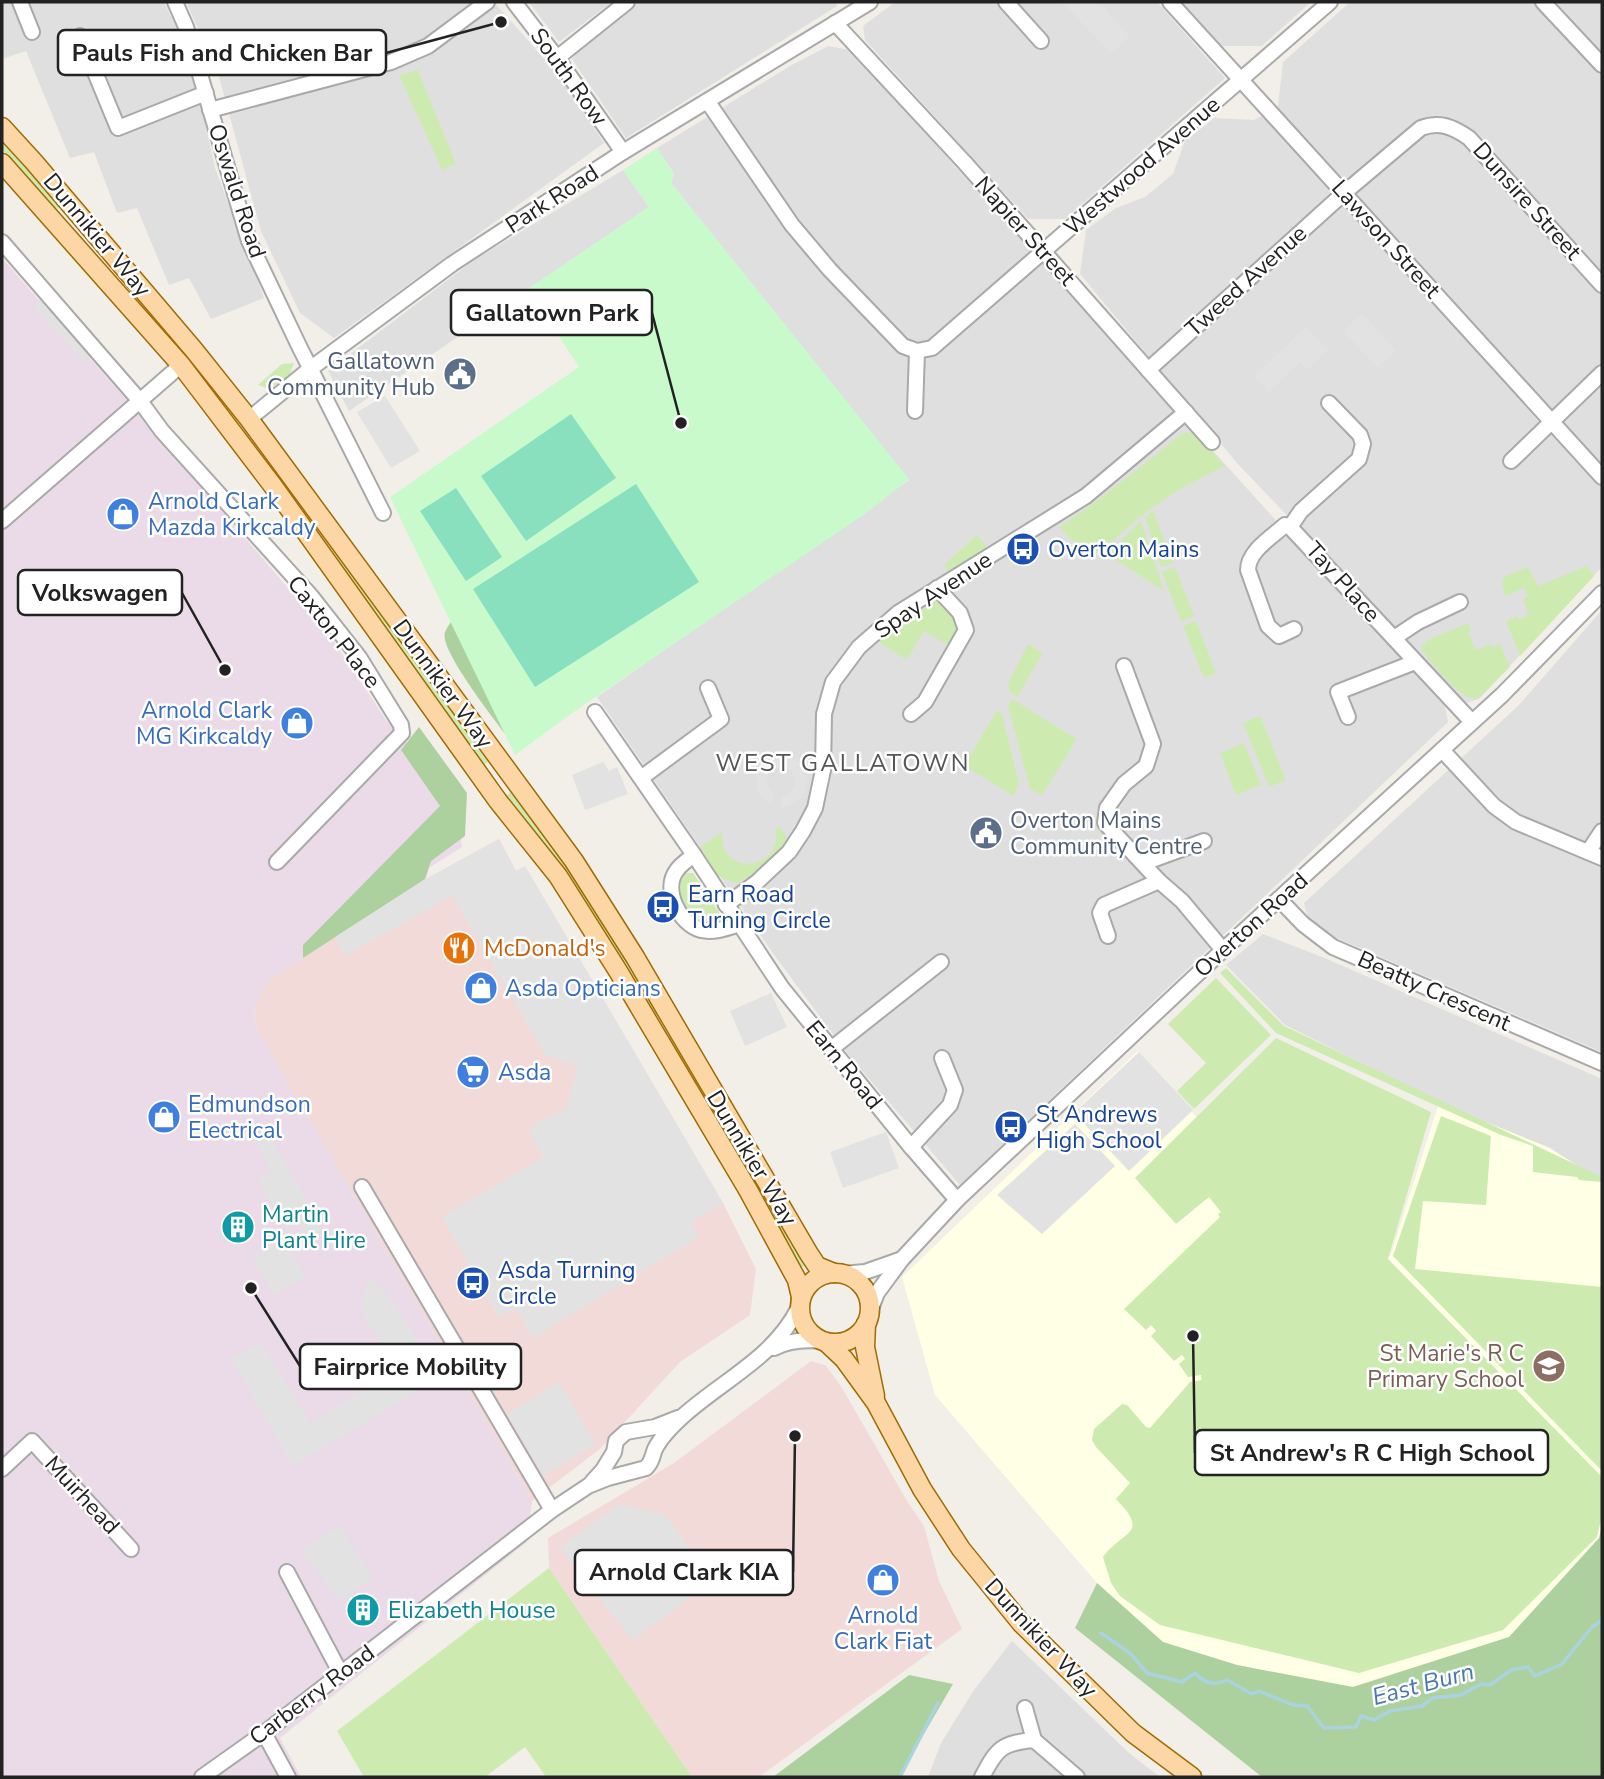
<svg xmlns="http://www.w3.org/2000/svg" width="1604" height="1779" font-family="'Nunito Sans',sans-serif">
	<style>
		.residential { fill: #e0dfdf }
		.commercial { fill: #f2dad9 }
		.industrial { fill: #ebdbe8 }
		.education { fill: #ffffe5 }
		.grass { fill: #cdebb0 }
		.forest { fill: #add19e }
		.park { fill: #c8facc }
		.pitch { fill: #88e0be }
		.parking { fill: #e2e2e2; fill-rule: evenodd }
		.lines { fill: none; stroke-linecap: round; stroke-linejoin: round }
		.stream { stroke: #aad3df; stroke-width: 3.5 }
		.minor-casing { stroke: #a9a9a9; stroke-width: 18 }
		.major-casing { stroke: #a06b00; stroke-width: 21 }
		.minor { stroke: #fff; stroke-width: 14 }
		.major { stroke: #fcd6a4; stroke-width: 18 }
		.labels { text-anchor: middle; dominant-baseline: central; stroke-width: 5; stroke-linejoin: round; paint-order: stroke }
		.street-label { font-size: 23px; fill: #222; stroke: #fff }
		.service-label { font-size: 23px; fill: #4e5e75; stroke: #fff; text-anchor: end }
		.shop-label { font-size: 23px; fill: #366cbe; stroke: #fff; text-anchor: start }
		.transit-label { font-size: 23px; fill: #164399; stroke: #fff; text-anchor: start }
		.food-label { font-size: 23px; fill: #c56008; stroke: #fff; text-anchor: start }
		.culture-label { font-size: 23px; fill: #0d838f; stroke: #fff; text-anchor: start }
		.education-label { font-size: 23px; fill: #785e54; stroke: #fff; text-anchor: end }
		.neighbourhood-label { font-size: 24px; letter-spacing: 2px; fill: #555; stroke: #fff }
		.water-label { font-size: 24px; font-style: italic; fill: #4a7aab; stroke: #fff }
		.leader { fill: none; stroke: #222; stroke-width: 2.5 }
		.callout-dot { fill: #222; stroke: #fff; stroke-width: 2.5 }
		.callout { fill: #fff; stroke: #222; stroke-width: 2.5 }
		.callout-label { font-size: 24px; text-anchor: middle; font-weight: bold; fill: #222 }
	</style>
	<rect width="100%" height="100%" fill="#f2efe9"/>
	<g class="residential">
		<polygon points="2,2 164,2 191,57 215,168 264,298 211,319 189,278 169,285 137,208 117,213 94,152 70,158 26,51 2,59"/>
		<polygon points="186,2 494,2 562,79 604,143 334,338 300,313 261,231 218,73"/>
		<polygon points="529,2 612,2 559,42"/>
		<polygon points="639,2 836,2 837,6 626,138 572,59 583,46"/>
		<polygon points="895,2 1157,2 1225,78 1065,219 1028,219 865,40 863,26"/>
		<polygon points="1182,2 1311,2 1262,46 1222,46"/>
		<polygon points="1350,2 1602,2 1602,567 1479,699 1466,703 1237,463 1080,274 1086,230 1116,208 1145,197 1173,174 1185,141 1214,118 1254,120 1278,106 1283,62"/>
		<polygon points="828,46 850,50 1445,707 1448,722 960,1185 847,1053 772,952 597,697 909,480 671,183 674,174 657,148 790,66"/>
		<polygon points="623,170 649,207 349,411 328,371 474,260"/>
		<polygon points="1602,610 1602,1052 1337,938 1309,922 1304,903 1519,705"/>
		<polygon points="1263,934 1327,959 1602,1079 1602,1182 1285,1025 1226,965"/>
		<polygon points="1012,1641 1129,1753 1160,1777 928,1777 941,1743 974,1690"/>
	</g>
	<g class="commercial">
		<polygon points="499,839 516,871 525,866 723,1203 756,1269 750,1315 680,1362 601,1448 532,1501 257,1030 254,1006 270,979 426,879"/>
		<polygon points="811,1361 825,1365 841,1386 907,1501 924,1526 939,1581 962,1629 759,1777 692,1777 549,1568 548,1538 674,1463"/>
	</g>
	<polygon class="industrial" points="2,258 145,421 335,643 386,720 414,750 456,810 462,847 429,868 426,879 270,979 254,1006 257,1030 532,1501 527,1542 280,1738 301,1777 2,1777"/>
	<polygon class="education" points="1138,1051 1196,1116 1278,1184 1390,1257 1439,1103 1550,1148 1602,1182 1602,1526 1599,1538 1509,1637 1352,1687 1237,1665 1163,1642 1097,1583 935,1395 902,1277"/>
	<g class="grass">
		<polygon points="418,70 456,164 442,170 399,75"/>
		<polygon points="2,136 60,206 57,210 2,149"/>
		<polygon points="294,363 289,376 269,389 258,385 282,364"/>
		<path d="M 1187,432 L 1196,434 L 1225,466 C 1173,490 1141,513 1100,553 L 1072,540 L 1059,527 C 1102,499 1141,467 1181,434 Z"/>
		<polygon points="259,447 262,447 488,762 481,767 365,606 335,554"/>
		<polygon points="1153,511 1173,563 1161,567 1145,517"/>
		<polygon points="1141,521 1164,591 1107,554"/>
		<polygon points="977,535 988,548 948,571 944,565"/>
		<polygon points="1587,566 1594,576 1520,656 1506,621 1517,616 1519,619 1529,615 1523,599 1528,596 1524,588 1505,596 1502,585 1504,577 1528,567 1538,586"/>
		<polygon points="1175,567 1194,616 1181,621 1162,572"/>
		<polygon points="937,600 947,604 960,628 951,647 924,631 907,660 878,642 886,633"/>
		<polygon points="1196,621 1216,673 1204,678 1183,626"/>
		<path d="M 1468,623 L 1471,631 L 1468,633 L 1476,650 L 1490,644 L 1492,647 L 1500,644 L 1510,667 L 1479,698 C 1459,702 1433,663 1420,648 L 1428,640 Z"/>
		<polygon points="1028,644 1043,653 1017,697 1010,692 1008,684"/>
		<polygon points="1012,699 1077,739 1042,795 1030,789 1008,706"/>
		<polygon points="997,710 1002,714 1019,783 1014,796 964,766"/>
		<polygon points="1260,716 1286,780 1269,787 1243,723"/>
		<polygon points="1244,743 1261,785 1236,795 1220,753"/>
		<polygon points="511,792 576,879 658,1014 652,1018 549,852 506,796"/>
		<path d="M 780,827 L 787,838 C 777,855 754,877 735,883 L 718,876 L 700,847 L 722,832 C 720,880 785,869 775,828 Z"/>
		<path d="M 685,873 L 693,873 L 724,920 L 720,924 C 689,926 684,909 676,885 L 679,876 Z"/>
		<polygon points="1226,968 1284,1026 1602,1177 1602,1182 1579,1180 1577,1177 1533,1172 1533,1146 1501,1135 1276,1033 1220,973"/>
		<polygon points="1216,978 1271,1035 1194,1109 1177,1091 1206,1063 1168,1024"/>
		<polygon points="670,1035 797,1251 809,1264 798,1269 664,1038"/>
		<path d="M 1276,1038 L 1431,1112 L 1388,1259 L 1602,1477 L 1602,1516 L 1597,1537 L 1503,1630 L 1359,1673 L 1160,1625 L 1120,1596 L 1111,1583 L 1103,1557 C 1123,1530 1151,1535 1116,1499 L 1130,1483 L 1096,1447 L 1092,1440 L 1094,1429 L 1122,1404 L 1127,1405 L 1146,1427 L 1150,1428 L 1190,1382 L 1202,1380 L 1201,1375 L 1188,1377 L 1179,1364 L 1185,1359 L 1182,1355 L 1174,1361 L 1151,1336 L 1156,1331 L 1151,1325 L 1146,1330 L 1124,1309 L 1220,1217 L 1218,1214 L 1221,1212 L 1209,1197 L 1176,1224 L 1135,1178 Z"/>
		<polygon points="1441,1116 1491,1136 1486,1205 1423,1201 1415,1269 1602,1287 1602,1471 1393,1256"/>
		<polygon points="549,1568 692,1777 546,1777 525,1747 485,1777 364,1777 337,1731"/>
	</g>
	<g class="forest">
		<path d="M 468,601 L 515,747 C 502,729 438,650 445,632 C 450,621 461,610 468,601 Z"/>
		<polygon points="419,727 467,793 465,836 431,861 425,879 303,958 303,945 440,806 401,750"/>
		<polygon points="1602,1526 1602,1777 1262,1777 1075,1628 1097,1583 1163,1642 1237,1665 1353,1687 1509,1637 1599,1538"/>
		<polygon points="909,1675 953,1684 900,1775 904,1777 773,1777"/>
	</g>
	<polygon class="park" points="657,148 674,174 671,183 909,479 869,511 575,711 515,755 390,497 579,367 528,289 649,207 623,170"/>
	<g class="pitch">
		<polygon points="571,414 616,478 526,541 481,476"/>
		<polygon points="636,484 699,582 535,687 473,589"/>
		<polygon points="456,488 502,557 466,581 420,511"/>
	</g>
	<g class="parking">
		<polygon points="1062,2 1099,2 1130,36 1111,54"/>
		<polygon points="46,293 96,351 83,362 33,306"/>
		<polygon points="1362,313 1396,350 1377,368 1343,331"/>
		<polygon points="1305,327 1328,350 1307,370 1300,362 1269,392 1254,377"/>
		<polygon points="385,396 420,451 391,468 357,412"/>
		<polygon points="780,755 796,760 802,765 807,781 802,797 788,806 781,807 781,797 790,794 795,786 795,777 789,769 775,768 768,774 766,784 775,795 770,804 759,794 756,786 758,769 764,762"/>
		<polygon points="603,762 609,771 617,767 628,794 585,810 572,775"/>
		<polygon points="499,839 516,871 525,866 723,1203 691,1222 699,1237 533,1338 516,1309 499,1317 442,1217 543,1157 530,1133 533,1124 566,1109 578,1066 545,1055 452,896 345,956 335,937 426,879"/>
		<polygon points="771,993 787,1027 745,1046 730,1011"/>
		<polygon points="1139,1052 1193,1110 1129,1171 1074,1113"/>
		<polygon points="1075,1124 1115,1166 1042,1234 997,1195"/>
		<polygon points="267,1131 325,1233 310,1242 299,1223 287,1230 257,1180 271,1171 254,1139"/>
		<polygon points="886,1132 899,1168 843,1188 830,1152"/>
		<polygon points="283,1239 305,1276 274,1295 252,1258"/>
		<polygon points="369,1276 388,1294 439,1377 293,1466 231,1358 261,1343 310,1423 396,1371 361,1309"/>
		<polygon points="559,1382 596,1444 544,1476 507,1414"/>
		<path d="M 618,1504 L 665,1515 L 714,1579 L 633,1641 L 560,1548 ZM 643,1551 L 662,1575 L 632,1598 L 614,1574 Z"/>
		<polygon points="339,1526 373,1576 341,1602 301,1550"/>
	</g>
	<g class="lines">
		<g class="stream">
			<path d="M 1101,1633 L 1131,1654 L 1147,1673 L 1182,1682 L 1195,1673 C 1204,1683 1215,1686 1227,1680 L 1252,1694 L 1259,1691 L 1293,1705 L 1307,1706 L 1324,1728 L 1356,1727 L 1361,1716 L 1374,1720 L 1390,1711 L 1422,1706 L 1433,1698 L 1461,1695 L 1481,1684 L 1490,1685 L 1511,1670 L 1528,1667 L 1535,1676 L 1562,1664 L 1592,1627 L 1602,1620"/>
			<polyline points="900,1777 938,1703"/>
		</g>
		<defs>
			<g id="minor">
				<polyline points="20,2 32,32"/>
				<polyline points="175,2 186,27 249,241 299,346 383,513"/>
				<polyline points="514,2 557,58 623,152"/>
				<polyline points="1006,2 1041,41"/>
				<polyline points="1170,2 1602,477"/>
				<polyline points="1543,2 1602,65"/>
				<polyline points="835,23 965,163 1212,442"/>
				<polyline points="80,36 118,128 206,93"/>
				<polyline points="557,58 627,2"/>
				<polyline points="708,102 792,225 830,270 903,346 917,351 932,348 1330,2"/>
				<polyline points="210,110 391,62 428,46 487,2"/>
				<polyline points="2,242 140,401 162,431 311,596 359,657 401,725 402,733 277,862"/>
				<path d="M 1148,370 L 1344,193 L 1421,128 C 1440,121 1453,127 1469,138 L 1602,285"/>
				<polyline points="915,411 917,351"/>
				<polyline points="249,419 310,369 452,264 623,152 870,2"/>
				<polyline points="1511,461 1602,373"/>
				<polyline points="2,521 181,365"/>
				<polyline points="1290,527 1472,722"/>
				<path d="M 1294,629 L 1279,636 L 1268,626 L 1248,570 C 1248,551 1272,537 1285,525 L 1290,527 L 1301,511 L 1359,459 L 1363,444 L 1360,435 L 1329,403"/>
				<polyline points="1394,638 1418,622 1460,602"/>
				<polyline points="1124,666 1153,744 1146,766 1124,784 1107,808 1105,823 1159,881 1182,901 1223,950"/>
				<polyline points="595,712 694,855 782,988 911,1147 957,1200"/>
				<polyline points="911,714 925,702 966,630 960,613 937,588"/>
				<polyline points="1348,717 1338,692 1415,662"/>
				<polyline points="1442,750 1494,806 1516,822 1602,858"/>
				<polyline points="641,778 721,719 708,688"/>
				<polyline points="1588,852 1602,831"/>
				<path d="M 694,855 C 689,859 681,864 677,870 C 662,889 679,924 701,930 C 714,933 727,928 740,924"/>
				<polyline points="1144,863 1204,841"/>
				<polyline points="1279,899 1303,924 1333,947 1602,1063"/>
				<polyline points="726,905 757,882 789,852 803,831 815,808 823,770 824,714 833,682 859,647 898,613 1086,496 1186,412"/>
				<polyline points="1108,936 1100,913 1104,905 1159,881"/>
				<polyline points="831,1049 941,962"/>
				<polyline points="911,1147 950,1105 955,1090 942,1058"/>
				<polyline points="362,1187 552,1510"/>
				<polyline points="843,1274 865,1272 902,1259"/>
				<polyline points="870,1311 877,1293 902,1259 957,1200 1223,950 1502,695 1602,593"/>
				<path d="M 774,1348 C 789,1340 804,1339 822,1341"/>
				<polyline points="2,1469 32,1441 131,1549"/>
				<polyline points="592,1482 603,1470 614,1452 616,1441 626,1432 655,1427 678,1418"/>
				<polyline points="287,1572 341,1674"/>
				<polyline points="1025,1708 1034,1740"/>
				<polyline points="264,1733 288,1777"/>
				<path d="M 202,1777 L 264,1733 L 552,1510 L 588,1486 L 608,1478 L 646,1468 C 653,1461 652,1456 655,1449 C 661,1437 673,1425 683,1416 C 723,1380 775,1357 799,1307"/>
				<path d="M 982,1777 C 997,1748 1002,1743 1034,1740 L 1077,1777"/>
			</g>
			<g id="major">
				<polyline points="2,127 34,162 194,350 249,419 574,861 635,957 809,1254 817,1266 834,1273"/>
				<polyline points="2,163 181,365 273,486 498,801 558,876 618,971 748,1190 797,1280 801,1297"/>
				<circle cx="835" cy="1308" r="35"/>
				<polyline points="866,1324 865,1347 875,1396"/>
				<polyline points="827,1343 844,1359 876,1403 922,1489 961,1549 1021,1623 1133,1733 1192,1777"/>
			</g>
		</defs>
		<use href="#minor" class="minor-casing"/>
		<use href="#major" class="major-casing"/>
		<use href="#minor" class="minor"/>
		<use href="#major" class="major"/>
	</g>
	<defs>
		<symbol id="civic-disc" viewBox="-11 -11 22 22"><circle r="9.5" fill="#5c6f8a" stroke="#fff"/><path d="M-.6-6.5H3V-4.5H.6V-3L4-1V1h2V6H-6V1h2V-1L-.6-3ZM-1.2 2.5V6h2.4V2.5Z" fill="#fff"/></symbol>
		<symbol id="shop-disc" viewBox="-11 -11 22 22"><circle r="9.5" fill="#3f7fe0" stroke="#fff"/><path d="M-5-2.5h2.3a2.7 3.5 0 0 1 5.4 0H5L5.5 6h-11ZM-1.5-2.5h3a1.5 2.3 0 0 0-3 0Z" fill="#fff"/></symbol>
		<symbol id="bus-disc" viewBox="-11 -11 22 22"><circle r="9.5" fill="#1a4fb4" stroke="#fff"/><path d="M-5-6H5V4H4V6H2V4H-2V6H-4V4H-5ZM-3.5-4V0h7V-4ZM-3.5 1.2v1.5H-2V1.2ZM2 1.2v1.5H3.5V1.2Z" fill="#fff"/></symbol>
		<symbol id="restaurant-disc" viewBox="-11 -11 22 22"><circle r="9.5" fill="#e8710a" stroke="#fff"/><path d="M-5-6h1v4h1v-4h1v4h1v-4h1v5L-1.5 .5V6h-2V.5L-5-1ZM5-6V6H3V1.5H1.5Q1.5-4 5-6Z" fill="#fff"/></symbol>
		<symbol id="supermarket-disc" viewBox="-11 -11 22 22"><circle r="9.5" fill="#3f7fe0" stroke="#fff"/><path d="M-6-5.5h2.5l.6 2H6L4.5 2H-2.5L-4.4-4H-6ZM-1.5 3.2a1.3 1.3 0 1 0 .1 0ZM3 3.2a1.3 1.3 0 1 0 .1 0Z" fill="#fff"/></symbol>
		<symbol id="building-disc" viewBox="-11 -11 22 22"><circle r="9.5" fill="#0f9aa8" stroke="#fff"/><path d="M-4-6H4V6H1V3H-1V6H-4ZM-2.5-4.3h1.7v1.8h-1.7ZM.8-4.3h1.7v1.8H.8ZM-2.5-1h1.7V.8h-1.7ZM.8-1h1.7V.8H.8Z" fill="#fff"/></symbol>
		<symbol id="school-disc" viewBox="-11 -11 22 22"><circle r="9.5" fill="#8d6e63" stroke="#fff"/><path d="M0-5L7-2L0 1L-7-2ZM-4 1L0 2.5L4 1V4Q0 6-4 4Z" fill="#fff"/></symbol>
	</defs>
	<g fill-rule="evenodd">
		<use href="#civic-disc" x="441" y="355" width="38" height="38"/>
		<use href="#shop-disc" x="104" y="495" width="38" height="38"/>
		<use href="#bus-disc" x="1004" y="530" width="38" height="38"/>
		<use href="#shop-disc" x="278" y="704" width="38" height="38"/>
		<use href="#civic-disc" x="967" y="814" width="38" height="38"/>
		<use href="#bus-disc" x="644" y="888" width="38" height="38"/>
		<use href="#restaurant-disc" x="440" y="929" width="38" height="38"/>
		<use href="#shop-disc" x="462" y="969" width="38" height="38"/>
		<use href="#supermarket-disc" x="454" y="1053" width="38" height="38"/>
		<use href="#shop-disc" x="145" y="1098" width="38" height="38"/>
		<use href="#bus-disc" x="992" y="1108" width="38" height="38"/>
		<use href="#building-disc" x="219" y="1208" width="38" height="38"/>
		<use href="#bus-disc" x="454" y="1264" width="38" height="38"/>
		<use href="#school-disc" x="1530" y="1347" width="38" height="38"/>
		<use href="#shop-disc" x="864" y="1561" width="38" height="38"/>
		<use href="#building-disc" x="344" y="1591" width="38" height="38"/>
	</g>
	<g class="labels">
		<g class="street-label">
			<text transform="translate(569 77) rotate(54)">South Row</text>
			<text transform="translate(1142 166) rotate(-41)">Westwood Avenue</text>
			<text transform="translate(237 191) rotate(72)">Oswald Road</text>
			<text transform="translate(552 199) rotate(-33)">Park Road</text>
			<text transform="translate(1527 201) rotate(48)">Dunsire Street</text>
			<text transform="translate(1025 231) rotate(48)">Napier Street</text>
			<text transform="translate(97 235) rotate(50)">Dunnikier Way</text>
			<text transform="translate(1386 239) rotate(48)">Lawson Street</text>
			<text transform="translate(1246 281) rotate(-42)">Tweed Avenue</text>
			<text transform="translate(1343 582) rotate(48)">Tay Place</text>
			<text transform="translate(933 595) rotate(-34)">Spay Avenue</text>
			<text transform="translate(334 632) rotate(52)">Caxton Place</text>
			<text transform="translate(443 684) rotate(54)">Dunnikier Way</text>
			<text transform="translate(1251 925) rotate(-42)">Overton Road</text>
			<text transform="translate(1434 991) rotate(24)">Beatty Crescent</text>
			<text transform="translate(844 1065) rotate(51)">Earn Road</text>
			<text transform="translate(752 1158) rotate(59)">Dunnikier Way</text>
			<text transform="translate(82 1495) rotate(47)">Muirhead</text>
			<text transform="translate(1041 1638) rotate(47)">Dunnikier Way</text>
			<text transform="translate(312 1695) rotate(-37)">Carberry Road</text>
		</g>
		<g class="service-label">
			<text x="435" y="361">Gallatown<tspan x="435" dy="26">Community Hub</tspan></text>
			<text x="1010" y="820" text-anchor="start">Overton Mains<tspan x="1010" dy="26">Community Centre</tspan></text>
		</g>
		<g class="shop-label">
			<text x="148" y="501">Arnold Clark<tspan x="148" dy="26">Mazda Kirkcaldy</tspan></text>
			<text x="272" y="710" text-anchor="end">Arnold Clark<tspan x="272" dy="26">MG Kirkcaldy</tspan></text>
			<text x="505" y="988">Asda Opticians</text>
			<text x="498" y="1072">Asda</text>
			<text x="188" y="1104">Edmundson<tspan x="188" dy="26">Electrical</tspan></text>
			<text x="883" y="1615" text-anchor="middle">Arnold<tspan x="883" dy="26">Clark Fiat</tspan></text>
		</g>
		<g class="transit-label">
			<text x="1048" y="549">Overton Mains</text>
			<text x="688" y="894">Earn Road<tspan x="688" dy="26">Turning Circle</tspan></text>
			<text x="1036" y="1114">St Andrews<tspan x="1036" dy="26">High School</tspan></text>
			<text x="498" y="1270">Asda Turning<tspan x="498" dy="26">Circle</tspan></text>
		</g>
		<g class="food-label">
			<text x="484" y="948">McDonald's</text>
		</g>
		<g class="culture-label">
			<text x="262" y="1214">Martin<tspan x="262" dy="26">Plant Hire</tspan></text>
			<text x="388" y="1610">Elizabeth House</text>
		</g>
		<g class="education-label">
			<text x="1524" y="1353">St Marie's R C<tspan x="1524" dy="26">Primary School</tspan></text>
		</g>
		<g class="neighbourhood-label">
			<text x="843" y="763">WEST GALLATOWN</text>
		</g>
		<g class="water-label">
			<text transform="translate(1423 1684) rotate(-15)">East Burn</text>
		</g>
	</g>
	<path class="leader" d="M501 22L386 53M681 423L652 313M225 670L182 593M251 1288L300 1366M1193 1336L1195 1453M795 1436L793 1572"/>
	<g class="callout-dot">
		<circle cx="501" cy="22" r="7"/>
		<circle cx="681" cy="423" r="7"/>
		<circle cx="225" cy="670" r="7"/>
		<circle cx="251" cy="1288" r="7"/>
		<circle cx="1193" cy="1336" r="7"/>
		<circle cx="795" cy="1436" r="7"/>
	</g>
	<g class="callout">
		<rect x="58" y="30" width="328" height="45" rx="7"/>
		<rect x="451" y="290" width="201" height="45" rx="7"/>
		<rect x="18" y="570" width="164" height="45" rx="7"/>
		<rect x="300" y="1344" width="221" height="45" rx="7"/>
		<rect x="1195" y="1430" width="353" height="45" rx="7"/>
		<rect x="575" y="1550" width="218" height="45" rx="7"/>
	</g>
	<g class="callout-label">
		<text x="222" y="61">Pauls Fish and Chicken Bar</text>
		<text x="552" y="321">Gallatown Park</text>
		<text x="100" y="601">Volkswagen</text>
		<text x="410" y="1375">Fairprice Mobility</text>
		<text x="1372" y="1461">St Andrew's R C High School</text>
		<text x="684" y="1580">Arnold Clark KIA</text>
	</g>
	<rect width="1604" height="1779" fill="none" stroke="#222222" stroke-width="7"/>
</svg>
